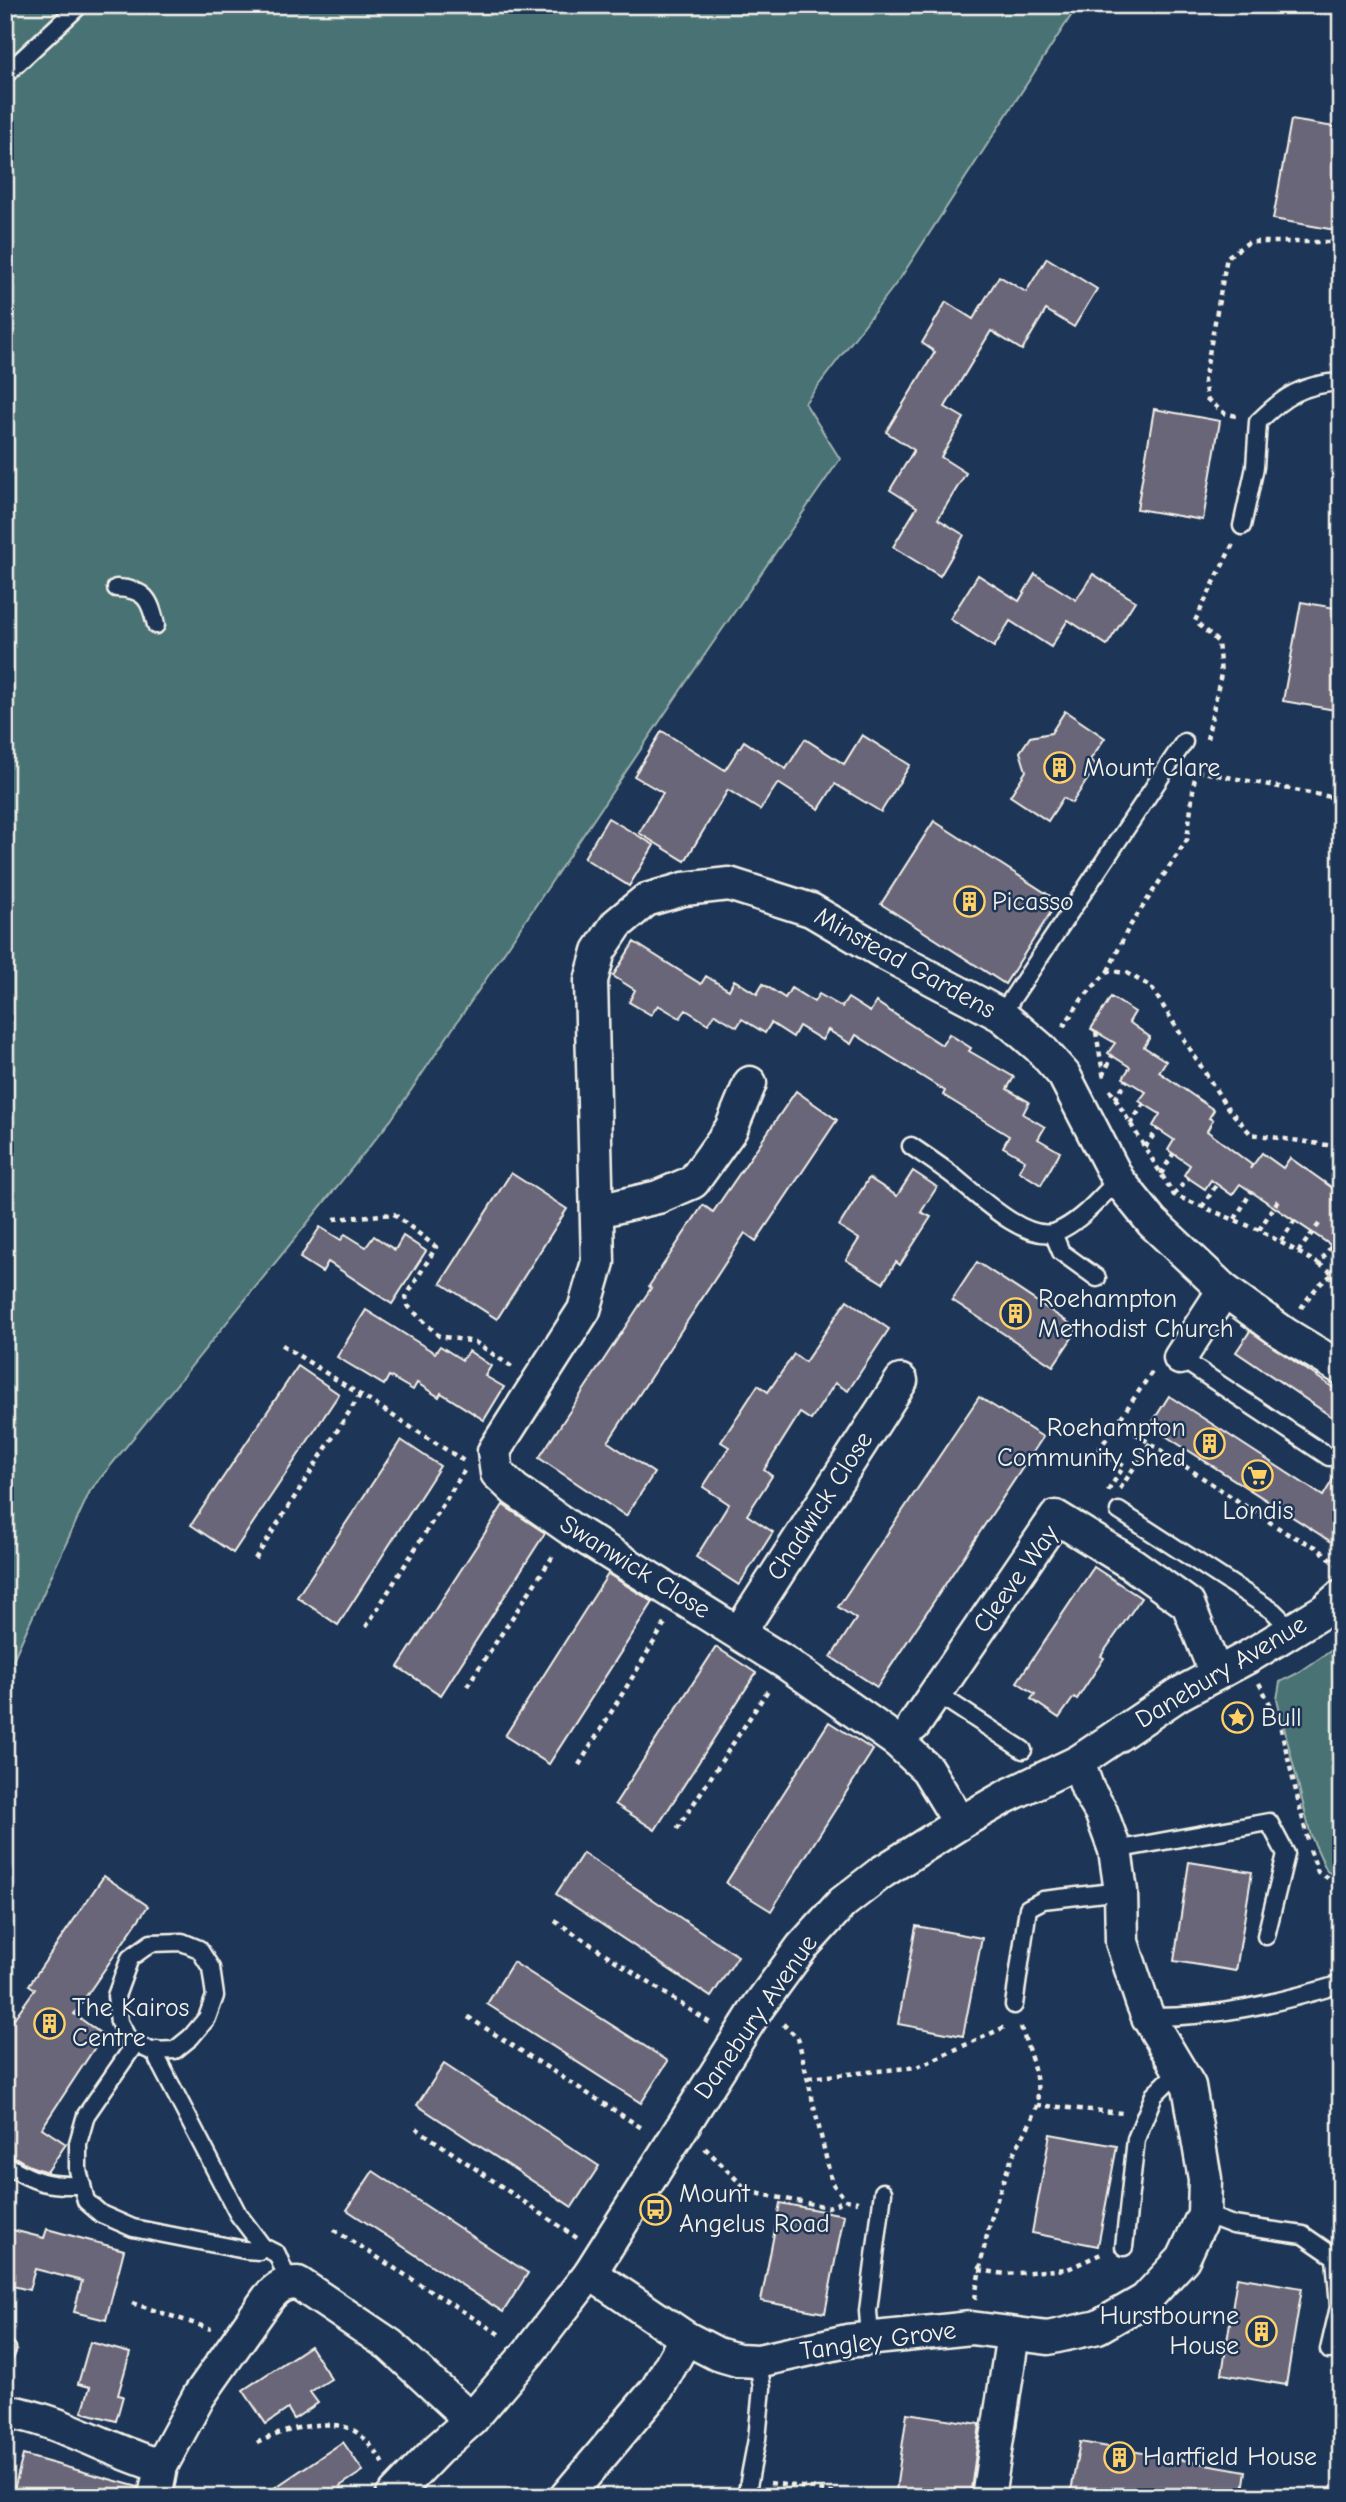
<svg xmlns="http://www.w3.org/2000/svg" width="1346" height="2502" font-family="'Comic Neue',sans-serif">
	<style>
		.green { fill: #4a7275; stroke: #9fb2ae; stroke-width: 2 }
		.building { fill: #6b6679; stroke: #f4f1e8; stroke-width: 2 }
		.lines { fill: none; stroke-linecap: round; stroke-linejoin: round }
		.lane-casing { stroke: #f4f1e8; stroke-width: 21 }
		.street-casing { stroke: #f4f1e8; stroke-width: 37 }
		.path { stroke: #f4f1e8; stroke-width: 4.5; stroke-dasharray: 5 5; stroke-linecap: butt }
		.lane { stroke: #1d3557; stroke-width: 16 }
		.street { stroke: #1d3557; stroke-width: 32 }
		.labels { text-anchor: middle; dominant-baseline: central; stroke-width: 5; stroke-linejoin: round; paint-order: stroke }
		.poi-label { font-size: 26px; fill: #f4f1e8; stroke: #1d3557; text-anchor: start }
		.street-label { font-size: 26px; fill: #f4f1e8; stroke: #1d3557 }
	</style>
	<rect width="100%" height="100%" fill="#1d3557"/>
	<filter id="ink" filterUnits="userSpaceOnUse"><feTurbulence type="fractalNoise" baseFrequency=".0143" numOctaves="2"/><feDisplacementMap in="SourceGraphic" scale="14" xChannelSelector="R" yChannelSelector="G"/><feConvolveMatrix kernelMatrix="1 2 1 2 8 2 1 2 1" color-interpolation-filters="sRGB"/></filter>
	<g filter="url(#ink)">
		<g class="green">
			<polygon points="5,5 1078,5 901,277 805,403 840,459 697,666 391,1120 90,1491 12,1662 5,1672"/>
			<polygon points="1341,1644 1341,1880 1327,1871 1311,1836 1277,1699 1280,1682 1298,1673"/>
		</g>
		<g class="building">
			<polygon points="1291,120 1341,128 1341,231 1273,219"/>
			<polygon points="1047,258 1097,289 1074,327 1046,310 1022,350 991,331 945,407 964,418 941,457 966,473 938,519 964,535 940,576 893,547 917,507 890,490 914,450 886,432 935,352 922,343 946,302 973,319 999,276 1026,292"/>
			<polygon points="1154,409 1220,421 1203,520 1137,509"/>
			<polygon points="1035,574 1076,600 1093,574 1135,601 1107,645 1068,620 1051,647 1010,621 994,647 950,619 978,575 1019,601"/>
			<polygon points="1301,602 1341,609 1341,711 1283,701"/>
			<polygon points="1065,711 1105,738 1090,760 1097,765 1072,803 1063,798 1048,821 1010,796 1026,771 1020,752 1030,737 1051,733"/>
			<polygon points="662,731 725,770 744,741 786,769 805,739 844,764 862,735 910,765 881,812 835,784 819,809 778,783 760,810 728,790 685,861 639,833 663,793 634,776"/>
			<polygon points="608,818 654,845 629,886 584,858"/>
			<polygon points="934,821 1058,901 1005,984 881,904"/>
			<polygon points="634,942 701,984 706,976 729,990 734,980 757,994 763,984 785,998 791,988 814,1002 819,994 842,1007 848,998 870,1012 876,1002 942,1045 949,1034 971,1048 969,1051 1014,1077 1007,1089 1029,1102 1023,1114 1045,1127 1038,1139 1060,1152 1041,1185 1019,1171 1025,1160 1003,1147 1009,1136 943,1095 945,1091 856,1035 851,1044 828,1030 822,1040 799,1026 793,1037 771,1023 765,1033 742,1019 737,1027 715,1014 708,1024 686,1010 680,1018 658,1005 651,1015 629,1002 635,990 613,976"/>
			<polygon points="1111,997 1135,1012 1129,1022 1150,1037 1144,1047 1166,1061 1159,1072 1214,1110 1209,1118 1213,1120 1207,1131 1252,1165 1250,1169 1262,1153 1283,1168 1290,1158 1341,1194 1341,1252 1240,1184 1232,1195 1211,1180 1205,1189 1184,1175 1190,1165 1168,1150 1174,1140 1153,1126 1160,1114 1139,1101 1146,1092 1123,1078 1130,1067 1108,1053 1115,1043 1091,1029"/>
			<polygon points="796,1091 837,1120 756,1241 745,1233 608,1442 654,1473 626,1516 539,1458 651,1288 649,1286 703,1205 713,1212"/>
			<polygon points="913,1171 937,1187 921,1212 931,1217 900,1265 896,1262 883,1283 846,1260 859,1239 839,1226 869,1178 897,1196"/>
			<polygon points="511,1173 567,1209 497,1319 441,1283"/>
			<polygon points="320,1227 341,1240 345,1234 366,1247 374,1236 395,1250 403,1236 426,1251 392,1304 328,1262 322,1272 300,1258"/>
			<polygon points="977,1262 1078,1329 1053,1366 952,1300"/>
			<polygon points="847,1300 889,1329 848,1391 835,1383 811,1420 800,1413 764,1470 772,1476 747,1515 773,1532 739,1585 696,1557 729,1504 703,1487 729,1447 721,1442 758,1385 768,1392 794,1354 805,1362"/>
			<polygon points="366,1310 435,1353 440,1346 462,1360 469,1351 491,1366 485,1376 504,1387 484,1420 441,1393 439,1397 417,1383 413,1390 389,1376 384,1385 337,1357"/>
			<polygon points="1250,1331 1341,1393 1341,1423 1236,1352"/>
			<polygon points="298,1366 339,1394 233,1553 191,1525"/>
			<polygon points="1169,1396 1323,1496 1341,1466 1341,1548 1150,1426"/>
			<polygon points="979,1397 1043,1437 877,1687 831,1657 856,1619 838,1607"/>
			<polygon points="401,1440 440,1466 338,1625 297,1597"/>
			<polygon points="503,1505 545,1533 441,1695 398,1667"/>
			<polygon points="1094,1567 1141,1598 1101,1656 1104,1658 1077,1699 1074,1697 1059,1718 1031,1699 1035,1694 1017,1682"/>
			<polygon points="608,1574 653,1602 549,1764 505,1736"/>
			<polygon points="716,1647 756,1673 655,1830 615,1804"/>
			<polygon points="829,1722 873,1750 771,1911 726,1883"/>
			<polygon points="583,1853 738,1956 711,1997 556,1894"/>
			<polygon points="1189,1862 1252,1872 1236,1971 1174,1961"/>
			<polygon points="104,1876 148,1906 74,2014 103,2035 42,2128 66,2144 47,2172 30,2166 5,2151 5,2031 35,1989 29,1985"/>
			<polygon points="916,1926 982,1938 963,2036 898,2024"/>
			<polygon points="513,1962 668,2061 641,2103 487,2004"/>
			<polygon points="444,2064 599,2166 572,2207 417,2105"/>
			<polygon points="1050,2134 1117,2146 1098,2246 1032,2233"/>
			<polygon points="373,2171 528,2273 503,2312 347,2210"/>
			<polygon points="780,2203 844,2215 825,2313 761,2301"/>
			<polygon points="5,2228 44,2238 47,2229 124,2250 106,2320 74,2312 82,2281 35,2269 29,2290 5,2284"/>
			<polygon points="1237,2277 1302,2288 1286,2385 1222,2374"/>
			<polygon points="90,2342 130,2353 118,2395 123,2396 116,2421 82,2412 90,2387 78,2384"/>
			<polygon points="310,2346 331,2379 310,2392 318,2403 294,2419 288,2409 266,2424 243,2390"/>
			<polygon points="907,2413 980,2424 970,2497 895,2497"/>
			<polygon points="343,2442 363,2471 340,2486 347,2497 261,2497"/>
			<polygon points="1080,2442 1246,2471 1242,2497 1070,2497"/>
			<polygon points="23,2455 138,2487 137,2497 12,2497"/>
		</g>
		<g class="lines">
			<defs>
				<g id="lane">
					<polyline points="5,75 80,5"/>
					<path d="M 1242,526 L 1255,467 L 1258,422 C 1284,396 1303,384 1341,382"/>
					<path d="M 116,588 C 145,589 150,599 156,625"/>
					<polyline points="1001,1015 1184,742"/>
					<path d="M 911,1146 C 924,1155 938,1164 951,1174 C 974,1192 1024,1243 1056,1232 C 1081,1222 1099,1198 1118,1180"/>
					<polyline points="1053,1233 1061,1252 1097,1278"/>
					<polyline points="1180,1358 1329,1457"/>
					<polyline points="1119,1511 1273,1611 1292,1630"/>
					<polyline points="936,1693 1023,1750"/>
					<polyline points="1115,1850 1269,1822 1286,1854 1266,1936"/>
					<polygon points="182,1942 199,1949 211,1968 215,1996 207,2018 191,2037 175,2050 151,2051 129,2041 119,2022 116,1996 130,1958 151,1943"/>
					<polyline points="1014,2005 1028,1908 1043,1900 1121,1891"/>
					<path d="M 1148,2017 C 1214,2018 1278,2003 1341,1984"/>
					<polyline points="135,2044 86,2115 78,2143 78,2170 86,2201 101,2214 133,2228 245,2250 259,2251 263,2247"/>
					<polyline points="157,2050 158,2060 238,2214 263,2247 277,2254 289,2283"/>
					<path d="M 5,2164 C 36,2183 47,2186 82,2185"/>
					<polyline points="1204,2214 1233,2225 1303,2235 1335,2257 1339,2307 1329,2350"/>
					<polyline points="1124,2247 1136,2139 1154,2095 1179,2070"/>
					<polyline points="870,2337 868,2311 883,2192"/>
					<polyline points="5,2354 7,2349"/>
					<polyline points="746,2497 757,2439 762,2388 758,2361"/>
				</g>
				<g id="street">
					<polyline points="598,1211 658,1197 693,1182 731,1129 750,1083"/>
					<polyline points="1180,1358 1224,1290"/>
					<polyline points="739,1633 901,1381"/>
					<polyline points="914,1725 1056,1517 1132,1564 1188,1604 1216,1674"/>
					<polyline points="960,1823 927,1769 898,1742 786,1663 571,1529 515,1490 497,1473 494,1451 584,1310 598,1262 591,981 599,951 617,924 646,900 684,889 729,884 811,910 886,954 1001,1015 1018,1029 1039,1047 1064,1075 1118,1180 1152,1222 1224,1290 1285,1334 1341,1368"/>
					<polyline points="590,2273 686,2338 717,2354 738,2360 758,2361 847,2341 971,2328 1048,2338 1098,2327 1145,2300 1183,2259 1204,2214 1205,2179 1189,2086 1148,2017 1142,2002 1122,1942 1121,1891 1115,1850 1101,1812 1088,1790 1078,1762"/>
					<path d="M 5,2411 C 60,2419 109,2451 161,2466"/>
					<path d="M 155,2497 L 161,2466 L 199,2396 L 268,2298 C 277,2287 284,2283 298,2283 L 390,2345 L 471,2420"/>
					<polyline points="392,2497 437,2450 471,2420 529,2352 590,2273 758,2007 802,1947 842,1903 882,1872 960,1823 1007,1796 1078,1762 1179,1694 1248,1657 1325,1610 1341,1596"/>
					<polyline points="566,2497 657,2389 686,2338"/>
					<polyline points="988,2497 1013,2334"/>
				</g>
			</defs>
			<use href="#lane" class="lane-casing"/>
			<use href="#street" class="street-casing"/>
			<g class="path">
				<polyline points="1236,416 1224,413 1207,399 1204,381 1227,257 1249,242 1341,242"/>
				<polyline points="1207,739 1221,674 1218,642 1195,621 1233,544"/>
				<polyline points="1197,771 1341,799"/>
				<polyline points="1108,971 1128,929 1187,840 1194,782 1199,764"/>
				<polyline points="1063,1027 1082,999 1108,971 1127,973 1151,987 1226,1106 1251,1134 1341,1147"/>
				<polyline points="1096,1032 1104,1079"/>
				<polyline points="1103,1076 1112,1056"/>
				<polyline points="1110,1090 1174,1195 1259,1230 1319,1264 1332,1245"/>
				<polyline points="1115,1099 1127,1080"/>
				<polyline points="1130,1124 1144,1104"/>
				<polyline points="1145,1147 1158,1129"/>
				<polyline points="1161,1174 1173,1154"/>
				<polyline points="1174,1195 1188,1178"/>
				<polyline points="1202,1207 1217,1184"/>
				<polyline points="334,1219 394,1214 436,1247 406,1297 408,1306 439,1336 475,1342 512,1367"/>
				<polyline points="1235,1219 1251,1192"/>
				<polyline points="1259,1230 1279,1199"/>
				<polyline points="1281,1241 1295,1220"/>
				<polyline points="1298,1252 1319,1224"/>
				<polyline points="1319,1264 1334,1274"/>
				<path d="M 1301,1308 C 1311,1294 1323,1276 1341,1272"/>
				<polyline points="282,1345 464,1461"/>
				<polyline points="1118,1422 1288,1534 1316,1547 1340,1566"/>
				<polyline points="1120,1489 1150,1443"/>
				<polyline points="1108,1491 1124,1466 1098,1451 1154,1369"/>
				<polyline points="255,1559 360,1395"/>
				<polyline points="366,1627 464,1471"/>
				<polyline points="1259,1683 1279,1721 1308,1841"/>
				<polyline points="467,1686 555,1553"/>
				<polyline points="579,1765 666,1622"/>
				<polyline points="677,1829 770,1687"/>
				<polyline points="1310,1850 1318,1872 1341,1886"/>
				<polyline points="555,1921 713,2025"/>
				<polyline points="468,2017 645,2130"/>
				<polyline points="783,2024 798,2038 832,2183 846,2200"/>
				<polyline points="808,2078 917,2067 1005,2027"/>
				<polyline points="1037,2105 1123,2113"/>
				<polyline points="416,2128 577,2238"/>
				<polyline points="705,2148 743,2186 760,2194 828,2207 846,2200 858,2202"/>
				<polyline points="334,2230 502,2336"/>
				<polyline points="979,2270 1006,2274 1068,2269 1103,2253"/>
				<path d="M 975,2299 C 982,2249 993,2205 1012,2158 C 1018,2142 1035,2119 1037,2104 C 1041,2078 1027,2048 1020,2024"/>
				<polyline points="132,2303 211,2329"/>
				<path d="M 257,2443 C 282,2430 334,2414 359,2434 C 368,2441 378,2454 384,2464"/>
				<polyline points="770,2483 810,2488 850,2497"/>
			</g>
			<use href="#lane" class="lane"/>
			<use href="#street" class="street"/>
		</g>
	</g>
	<defs>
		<symbol id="building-ring" viewBox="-11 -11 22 22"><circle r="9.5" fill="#1d3557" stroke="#ffd166" stroke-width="1.5"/><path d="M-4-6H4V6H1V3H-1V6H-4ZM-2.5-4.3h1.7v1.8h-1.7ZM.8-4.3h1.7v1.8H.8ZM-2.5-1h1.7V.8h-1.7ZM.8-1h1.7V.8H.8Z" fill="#ffd166"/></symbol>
		<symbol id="supermarket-ring" viewBox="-11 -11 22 22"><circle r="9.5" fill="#1d3557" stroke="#ffd166" stroke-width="1.5"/><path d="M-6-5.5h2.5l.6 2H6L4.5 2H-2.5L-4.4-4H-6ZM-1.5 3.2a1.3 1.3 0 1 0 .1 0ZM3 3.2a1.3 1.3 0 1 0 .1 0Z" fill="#ffd166"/></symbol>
		<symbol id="sight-ring" viewBox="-11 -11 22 22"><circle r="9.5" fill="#1d3557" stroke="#ffd166" stroke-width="1.5"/><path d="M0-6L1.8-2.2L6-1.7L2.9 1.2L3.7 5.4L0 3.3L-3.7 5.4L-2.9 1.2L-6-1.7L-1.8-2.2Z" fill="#ffd166"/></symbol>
		<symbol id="bus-ring" viewBox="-11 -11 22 22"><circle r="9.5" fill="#1d3557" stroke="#ffd166" stroke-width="1.5"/><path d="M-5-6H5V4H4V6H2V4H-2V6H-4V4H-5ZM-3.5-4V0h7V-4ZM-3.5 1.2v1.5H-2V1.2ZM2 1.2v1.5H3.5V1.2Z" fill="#ffd166"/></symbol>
	</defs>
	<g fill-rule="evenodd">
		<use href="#building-ring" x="1042" y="750" width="35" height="35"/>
		<use href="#building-ring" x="952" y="884" width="35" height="35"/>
		<use href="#building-ring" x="998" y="1296" width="35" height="35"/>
		<use href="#building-ring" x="1192" y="1426" width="35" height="35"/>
		<use href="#supermarket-ring" x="1240" y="1458" width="35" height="35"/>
		<use href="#sight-ring" x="1220" y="1700" width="35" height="35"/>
		<use href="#building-ring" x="32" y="2006" width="35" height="35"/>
		<use href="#bus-ring" x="638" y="2192" width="35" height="35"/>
		<use href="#building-ring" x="1244" y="2314" width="35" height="35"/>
		<use href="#building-ring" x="1102" y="2440" width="35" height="35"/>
	</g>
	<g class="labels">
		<g class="poi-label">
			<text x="1083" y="768">Mount Clare</text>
			<text x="992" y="902">Picasso</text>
			<text x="1038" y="1299">Roehampton<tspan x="1038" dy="30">Methodist Church</tspan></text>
			<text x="1186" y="1428" text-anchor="end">Roehampton<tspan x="1186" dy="30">Community Shed</tspan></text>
			<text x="1258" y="1511" text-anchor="middle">Londis</text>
			<text x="1261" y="1718">Bull</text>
			<text x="72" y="2008">The Kairos<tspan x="72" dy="30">Centre</tspan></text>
			<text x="679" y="2194">Mount<tspan x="679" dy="30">Angelus Road</tspan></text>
			<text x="1239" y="2316" text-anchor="end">Hurstbourne<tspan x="1239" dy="30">House</tspan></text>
			<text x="1143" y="2457">Hartfield House</text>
		</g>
		<g class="street-label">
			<text transform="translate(905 963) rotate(29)">Minstead Gardens</text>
			<text transform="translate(820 1506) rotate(-57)">Chadwick Close</text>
			<text transform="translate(635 1567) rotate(32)">Swanwick Close</text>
			<text transform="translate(1016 1579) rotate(-54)">Cleeve Way</text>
			<text transform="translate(1221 1672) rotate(-31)">Danebury Avenue</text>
			<text transform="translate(756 2017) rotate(-55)">Danebury Avenue</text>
			<text transform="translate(878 2341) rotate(-8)">Tangley Grove</text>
		</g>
	</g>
	<rect width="1346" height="2502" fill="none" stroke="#1d3557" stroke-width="28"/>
	<rect x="14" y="14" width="1318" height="2474" fill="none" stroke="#f4f1e8" stroke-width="2.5" filter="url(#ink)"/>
</svg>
